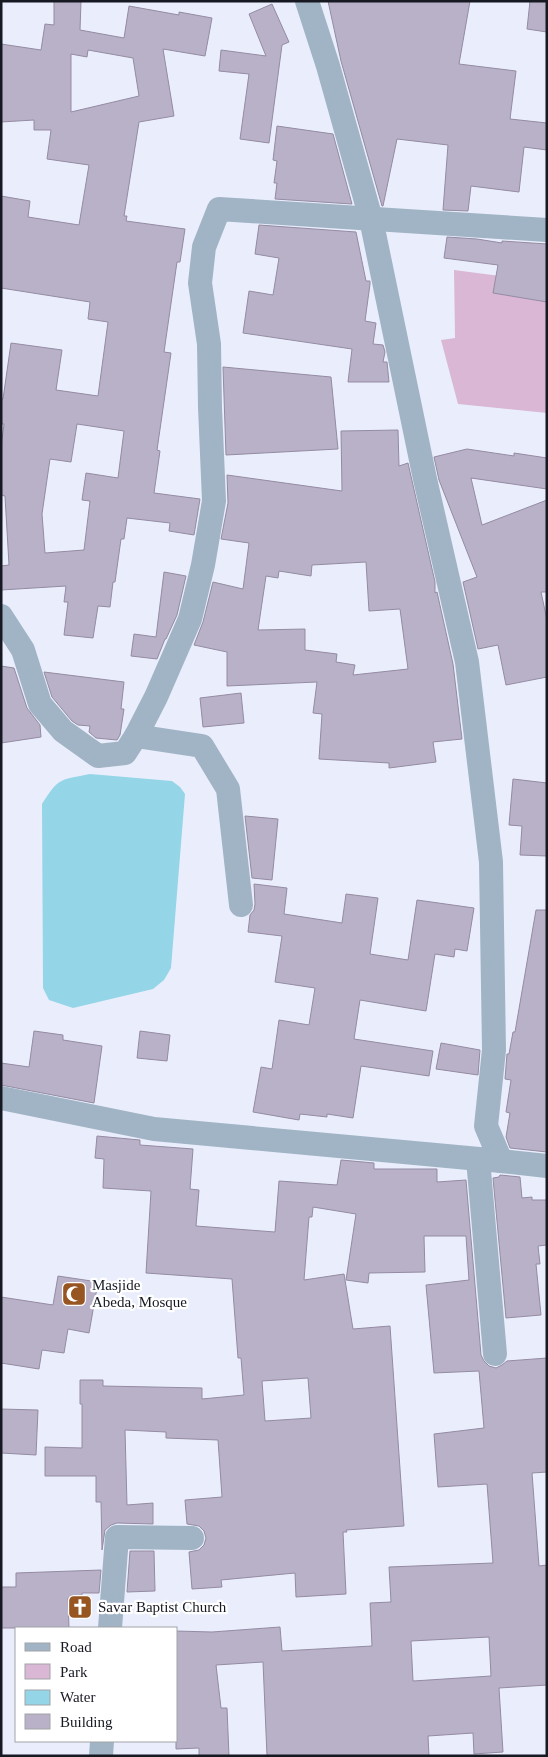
<svg xmlns="http://www.w3.org/2000/svg" width="548" height="1757" font-family="'Times New Roman',serif">
	<style>
		.green { fill: #d9b7d5 }
		.water { fill: #94d5e8 }
		.building { fill: #b9b1c8; stroke: #948ba2; fill-rule: evenodd }
		.lines { fill: none; stroke-linecap: round; stroke-linejoin: round }
		.street { stroke: #a1b4c5; stroke-width: 24 }
		.labels { text-anchor: middle; dominant-baseline: central; stroke-width: 4.5; stroke-linejoin: round; paint-order: stroke }
		.poi-label { font-size: 15px; fill: #171922; stroke: #fff; text-anchor: start }
	</style>
	<rect width="100%" height="100%" fill="#eaeefc"/>
	<polygon class="green" points="454,270 547,282 547,413 458,404 441,340 455,338"/>
	<path class="water" d="M 90,774 L 172,781 L 180,787 L 185,794 L 171,968 L 164,980 L 153,989 L 73,1008 L 49,1000 L 43,988 L 42,804 C 59,777 60,780 90,774 Z"/>
	<g class="building">
		<path d="M 54,1 L 81,1 L 80,30 L 124,38 L 129,6 L 179,15 L 179,12 L 212,18 L 205,56 L 163,49 L 174,116 L 139,122 L 124,216 L 127,216 L 126,221 L 185,229 L 180,262 L 177,262 L 164,352 L 171,353 L 157,450 L 160,451 L 154,493 L 200,499 L 194,535 L 169,531 L 170,523 L 127,518 L 124,539 L 121,539 L 115,582 L 113,582 L 110,607 L 98,606 L 93,638 L 64,635 L 68,602 L 64,602 L 66,586 L 1,590 L 1,566 L 9,565 L 5,496 L 1,495 L 1,447 L 4,424 L 1,424 L 1,399 L 3,399 L 11,343 L 62,350 L 56,390 L 98,396 L 108,322 L 88,319 L 90,302 L 1,288 L 1,196 L 30,201 L 28,217 L 79,225 L 89,165 L 47,159 L 51,130 L 34,130 L 34,120 L 1,122 L 1,44 L 41,50 L 45,24 L 54,25 ZM 88,50 L 133,58 L 139,96 L 71,112 L 71,54 L 87,57 ZM 77,424 L 124,431 L 118,478 L 86,473 L 82,500 L 90,501 L 84,550 L 45,553 L 42,514 L 50,459 L 71,462 Z"/>
		<polygon points="328,1 470,1 459,64 516,71 510,119 547,123 547,150 524,147 519,192 471,186 468,211 443,210 448,145 397,139 383,206 382,206 341,61"/>
		<polygon points="530,1 547,1 547,32 527,29"/>
		<polygon points="272,4 289,42 282,45 269,143 240,139 249,74 219,71 221,50 266,56 249,14"/>
		<polygon points="277,126 333,134 352,204 275,199 277,183 274,183 277,161 273,160"/>
		<polygon points="259,225 356,232 366,281 370,281 370,284 365,321 376,323 373,344 383,345 385,352 383,362 387,362 389,382 348,382 352,349 243,333 249,291 273,295 279,258 255,254"/>
		<polygon points="447,237 477,239 502,243 502,241 547,244 547,302 493,293 498,265 444,258"/>
		<polygon points="223,367 331,377 338,449 226,455"/>
		<path d="M 398,430 L 399,466 L 408,463 L 435,582 L 435,593 L 437,592 L 453,664 L 462,739 L 433,742 L 436,762 L 389,768 L 389,763 L 319,759 L 322,714 L 313,713 L 317,682 L 227,686 L 227,652 L 194,645 L 203,622 L 213,582 L 243,589 L 249,543 L 221,539 L 228,503 L 227,475 L 342,491 L 341,431 ZM 366,562 L 369,611 L 400,609 L 408,669 L 353,675 L 355,665 L 336,662 L 337,654 L 305,650 L 305,629 L 258,630 L 266,576 L 278,578 L 279,571 L 311,576 L 312,565 Z"/>
		<polygon points="467,449 514,456 514,453 547,458 547,489 471,478 482,525 547,500 547,592 541,592 547,620 547,677 506,685 498,645 478,649 463,582 477,577 439,480 434,457"/>
		<polygon points="164,572 186,576 177,615 166,639 165,639 157,659 131,656 134,634 156,637"/>
		<polygon points="1,666 14,668 27,708 40,725 41,737 1,743"/>
		<polygon points="44,672 124,682 121,709 124,709 120,735 117,740 96,738 89,732 90,726 78,725 72,721 52,697"/>
		<polygon points="241,693 244,723 203,727 200,698"/>
		<polygon points="513,779 547,783 547,856 520,855 522,826 509,825"/>
		<polygon points="245,816 278,819 272,880 252,878"/>
		<polygon points="254,884 287,888 284,914 342,923 346,894 378,898 370,954 408,960 417,900 474,908 467,951 455,949 454,957 435,954 426,1011 360,1000 354,1039 433,1051 429,1076 361,1066 353,1118 327,1114 327,1117 300,1114 299,1120 253,1112 261,1067 272,1069 279,1020 309,1025 315,988 275,982 282,936 248,932 250,915 254,910 255,904"/>
		<polygon points="536,910 547,910 547,1152 510,1148 506,1137 510,1113 506,1112 511,1080 505,1079 507,1054 509,1054 513,1032 515,1032"/>
		<polygon points="34,1031 63,1035 63,1040 102,1046 94,1103 1,1085 1,1063 29,1067"/>
		<polygon points="140,1031 170,1035 167,1061 137,1058"/>
		<polygon points="441,1043 480,1050 478,1075 436,1069"/>
		<path d="M 97,1136 L 140,1140 L 140,1145 L 193,1149 L 190,1189 L 199,1190 L 196,1226 L 275,1232 L 279,1181 L 337,1185 L 341,1160 L 374,1163 L 374,1169 L 437,1169 L 437,1182 L 466,1180 L 481,1355 L 484,1361 L 489,1366 L 496,1368 L 502,1365 L 507,1361 L 547,1358 L 547,1472 L 532,1473 L 539,1566 L 547,1565 L 547,1685 L 499,1688 L 503,1752 L 474,1754 L 473,1733 L 428,1736 L 429,1756 L 267,1756 L 263,1662 L 216,1665 L 221,1708 L 227,1708 L 229,1756 L 199,1756 L 199,1748 L 176,1749 L 176,1631 L 212,1632 L 280,1627 L 282,1651 L 372,1646 L 370,1603 L 391,1602 L 389,1567 L 493,1563 L 487,1484 L 438,1487 L 434,1434 L 484,1428 L 479,1371 L 434,1373 L 426,1285 L 469,1280 L 466,1236 L 424,1236 L 425,1272 L 369,1273 L 368,1283 L 346,1280 L 356,1214 L 313,1207 L 312,1217 L 309,1217 L 304,1280 L 344,1274 L 353,1329 L 390,1326 L 404,1526 L 346,1530 L 347,1532 L 343,1532 L 346,1594 L 296,1597 L 295,1573 L 221,1580 L 222,1587 L 192,1589 L 189,1552 L 199,1550 L 204,1545 L 206,1538 L 204,1531 L 199,1526 L 187,1524 L 185,1500 L 222,1497 L 218,1440 L 166,1438 L 166,1432 L 125,1430 L 127,1505 L 153,1503 L 153,1524 L 117,1523 L 111,1525 L 105,1530 L 102,1550 L 101,1502 L 96,1502 L 96,1476 L 45,1476 L 45,1447 L 82,1448 L 82,1404 L 80,1404 L 80,1380 L 103,1380 L 103,1386 L 202,1388 L 202,1399 L 244,1395 L 241,1358 L 238,1358 L 232,1279 L 146,1273 L 151,1191 L 103,1188 L 104,1159 L 95,1158 ZM 308,1378 L 311,1418 L 265,1421 L 262,1381 ZM 489,1637 L 491,1676 L 413,1681 L 411,1641 Z"/>
		<polygon points="500,1175 520,1177 522,1198 532,1197 532,1200 547,1200 547,1245 538,1246 540,1264 536,1264 541,1315 506,1318 493,1178 499,1177"/>
		<polygon points="58,1276 98,1282 89,1333 68,1329 64,1353 42,1350 39,1369 1,1363 1,1297 53,1305"/>
		<polygon points="1,1409 38,1410 36,1455 1,1453"/>
		<polygon points="130,1551 154,1551 155,1591 127,1592"/>
		<polygon points="101,1570 99,1593 82,1593 82,1598 68,1598 69,1628 1,1628 1,1587 16,1587 16,1573"/>
	</g>
	<g class="lines">
		<g class="street">
			<polyline points="307,1 328,66 371,219 425,479 467,662 491,862 494,1050 486,1126 501,1161 547,1166"/>
			<polyline points="1,616 23,650 40,704 63,731 98,756 125,753 136,736 156,697 190,619 203,565 214,501 210,407 209,344 200,283 204,247 219,209 547,230"/>
			<polyline points="136,736 202,746 228,789 241,905"/>
			<polyline points="1,1098 154,1129 501,1161"/>
			<polyline points="478,1159 495,1354"/>
			<polyline points="110,1628 117,1537 192,1538"/>
			<polyline points="101,1756 102,1741"/>
		</g>
	</g>
	<defs>
		<symbol id="mosque-square" viewBox="-11 -11 22 22"><rect x="-9" y="-9" width="18" height="18" rx="4" fill="#965521" stroke="#fff"/><path d="M3.5-4.9A6 6 0 1 0 3.5 4.9A5 5 0 1 1 3.5-4.9Z" fill="#fff"/></symbol>
		<symbol id="church-square" viewBox="-11 -11 22 22"><rect x="-9" y="-9" width="18" height="18" rx="4" fill="#965521" stroke="#fff"/><path d="M-1.2-6h2.4v3.5h3.3v2.4h-3.3V6h-2.4V-.1h-3.3v-2.4h3.3Z" fill="#fff"/></symbol>
	</defs>
	<g fill-rule="evenodd">
		<use href="#mosque-square" x="60" y="1280" width="28" height="28"/>
		<use href="#church-square" x="66" y="1593" width="28" height="28"/>
	</g>
	<g class="labels">
		<g class="poi-label">
			<text x="92" y="1285">Masjide<tspan x="92" dy="17">Abeda, Mosque</tspan></text>
			<text x="98" y="1607">Savar Baptist Church</text>
		</g>
	</g>
	<rect width="548" height="1757" fill="none" stroke="#171922" stroke-width="5"/>
	<rect x="15" y="1627" width="162" height="115" fill="#ffffff" stroke="#a2a3a7"/>
	<rect x="25" y="1643" width="25" height="8" fill="#a1b4c5" stroke="#a2a3a7"/>
	<text x="60" y="1652" font-size="15" fill="#171922">Road</text>
	<rect x="25" y="1664" width="25" height="15" fill="#d9b7d5" stroke="#a2a3a7"/>
	<text x="60" y="1677" font-size="15" fill="#171922">Park</text>
	<rect x="25" y="1690" width="25" height="15" fill="#94d5e8" stroke="#a2a3a7"/>
	<text x="60" y="1702" font-size="15" fill="#171922">Water</text>
	<rect x="25" y="1714" width="25" height="15" fill="#b9b1c8" stroke="#a2a3a7"/>
	<text x="60" y="1727" font-size="15" fill="#171922">Building</text>
</svg>
